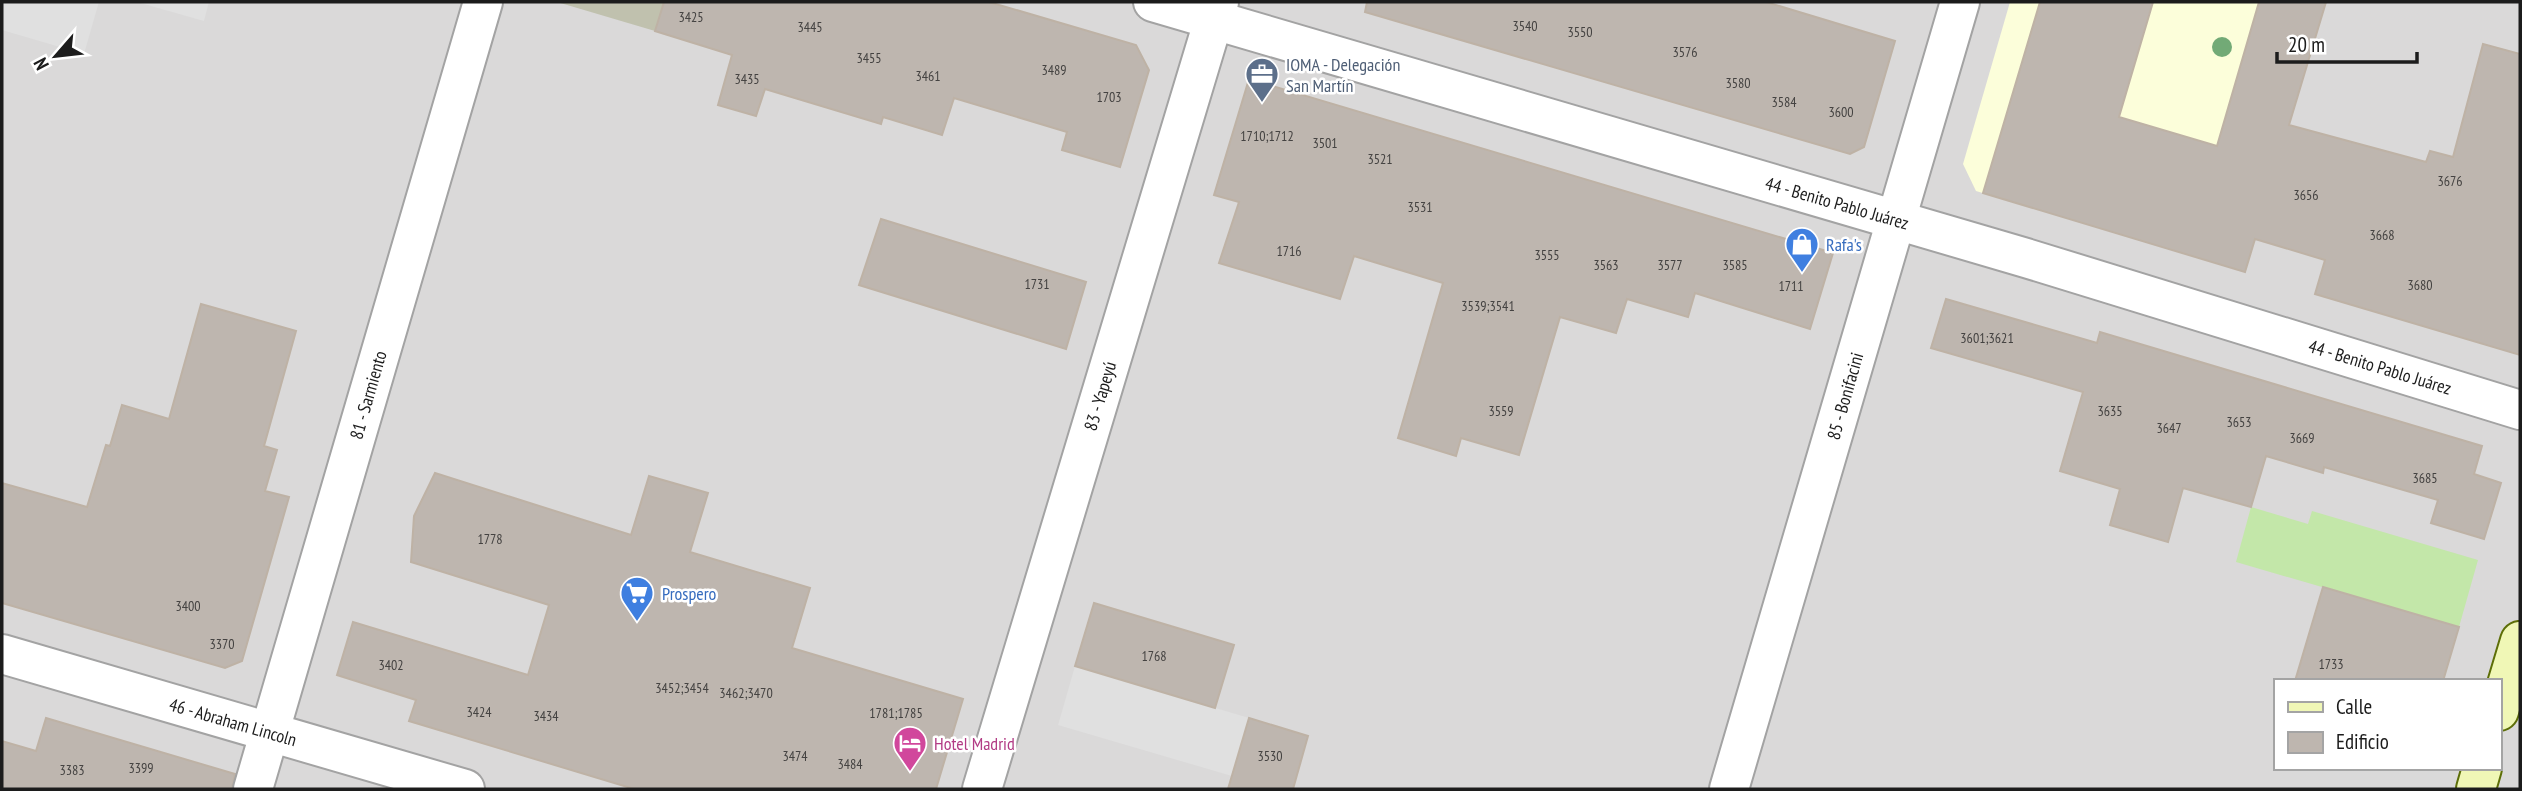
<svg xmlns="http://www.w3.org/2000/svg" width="2522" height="791" font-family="'PT Sans Narrow',sans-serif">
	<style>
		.residential { fill: #dad9d9; fill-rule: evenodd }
		.education { fill: #fcfeda }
		.construction { fill: #c0c1ae }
		.grass { fill: #c3e7a9 }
		.parking { fill: #e0e0e0 }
		.building { fill: #beb6af; stroke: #beb2a5; stroke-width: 2 }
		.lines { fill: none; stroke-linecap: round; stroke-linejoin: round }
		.street-casing { stroke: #a3a3a3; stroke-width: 42 }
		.secondary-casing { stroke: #5d6e08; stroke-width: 42 }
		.street { stroke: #fff; stroke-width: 38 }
		.secondary { stroke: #f0f7b6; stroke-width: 38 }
		.tree { fill: #72aa76 }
		.labels { text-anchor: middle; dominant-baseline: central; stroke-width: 5; stroke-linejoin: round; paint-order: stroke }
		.number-label { font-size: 14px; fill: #444241 }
		.service-label { font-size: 18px; fill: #4e5e75; stroke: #fff; text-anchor: start }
		.street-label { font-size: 18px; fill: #1c1c1c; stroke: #fff }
		.shop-label { font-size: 18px; fill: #366cbe; stroke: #fff; text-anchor: start }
		.hotel-label { font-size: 18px; fill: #b23c85; stroke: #fff; text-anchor: start }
	</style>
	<rect width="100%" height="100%" fill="#edeae2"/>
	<path class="residential" d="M 2,2 L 2520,2 L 2520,789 L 2,789 ZM 2275,681 L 2499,681 L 2499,768 L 2275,768 Z"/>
	<polygon class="education" points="2010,2 2326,2 2245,272 1976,191 1963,164"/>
	<polygon class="construction" points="557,2 664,2 655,31"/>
	<polygon class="grass" points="2251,507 2308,524 2312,511 2478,560 2459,627 2236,562"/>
	<g class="parking">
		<polygon points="2,2 99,2 84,54 2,30"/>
		<polygon points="137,2 209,2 204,21"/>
		<polygon points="1075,666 1249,718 1232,776 1058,725"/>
	</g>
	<g class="building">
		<polygon points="664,2 989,2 1136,45 1149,70 1120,167 1062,150 1067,132 954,98 942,135 883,117 881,124 765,89 756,116 718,105 732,55 655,31"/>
		<polygon points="1367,2 1766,2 1895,41 1864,147 1850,154 1365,12"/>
		<polygon points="2040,2 2153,2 2119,117 2217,146 2259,2 2326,2 2289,125 2426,162 2430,151 2453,157 2483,44 2520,54 2520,355 2315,294 2325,260 2255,239 2245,272 1983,193"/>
		<polygon points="1249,79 1833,253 1810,329 1695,293 1688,317 1627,299 1616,333 1560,317 1519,455 1461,438 1456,456 1398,438 1443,283 1354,256 1340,299 1219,263 1239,202 1214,195"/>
		<polygon points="881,219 1086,282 1066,349 859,285"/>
		<polygon points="1946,299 2097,343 2100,332 2482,446 2474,474 2501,483 2484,539 2431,523 2438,500 2324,467 2323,473 2266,456 2251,507 2183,488 2168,542 2110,525 2120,489 2060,471 2083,392 1931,348"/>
		<polygon points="201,304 296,331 264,446 277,450 265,491 289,497 242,661 225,668 2,603 2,483 87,507 106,445 110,446 122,405 169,419"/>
		<polygon points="435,473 631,535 649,476 708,493 690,552 810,588 792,648 963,699 936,789 634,789 409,721 416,700 337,675 353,622 528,675 549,605 411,562 414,516"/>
		<polygon points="2323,587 2459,627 2443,681 2295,681"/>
		<polygon points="1094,603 1234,645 1215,708 1075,666"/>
		<polygon points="46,718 235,774 232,789 2,789 2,741 36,751"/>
		<polygon points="1249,718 1308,736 1293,789 1228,789"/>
	</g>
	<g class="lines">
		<defs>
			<g id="street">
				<polyline points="1153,2 2026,258 2520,410"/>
				<polyline points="2,654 465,789"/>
				<polyline points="253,789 483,2"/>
				<polyline points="982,789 1219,2"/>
				<polyline points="1729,789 1960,2"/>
			</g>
			<g id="secondary">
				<polyline points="2499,711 2520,641"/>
				<polyline points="2476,789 2482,768"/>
			</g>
		</defs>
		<use href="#street" class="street-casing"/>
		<use href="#secondary" class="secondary-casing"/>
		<use href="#street" class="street"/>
		<use href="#secondary" class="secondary"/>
	</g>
	<circle class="tree" cx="2222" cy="47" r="10"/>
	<defs>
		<symbol id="office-pin" viewBox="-11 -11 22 30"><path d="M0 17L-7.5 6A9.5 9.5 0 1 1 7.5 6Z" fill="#5c6f8a" stroke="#fff"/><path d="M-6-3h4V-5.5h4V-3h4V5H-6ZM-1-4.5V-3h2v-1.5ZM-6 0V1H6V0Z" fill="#fff"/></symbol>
		<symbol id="shop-pin" viewBox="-11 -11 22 30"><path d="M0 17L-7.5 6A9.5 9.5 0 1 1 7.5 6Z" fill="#3f7fe0" stroke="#fff"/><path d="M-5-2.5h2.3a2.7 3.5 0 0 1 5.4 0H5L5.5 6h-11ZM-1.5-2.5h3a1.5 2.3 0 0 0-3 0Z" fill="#fff"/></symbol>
		<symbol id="supermarket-pin" viewBox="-11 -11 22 30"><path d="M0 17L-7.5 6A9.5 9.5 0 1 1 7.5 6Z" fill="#3f7fe0" stroke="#fff"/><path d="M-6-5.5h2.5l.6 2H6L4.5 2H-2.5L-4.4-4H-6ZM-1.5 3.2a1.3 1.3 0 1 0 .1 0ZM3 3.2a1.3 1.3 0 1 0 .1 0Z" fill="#fff"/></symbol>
		<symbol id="hotel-pin" viewBox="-11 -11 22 30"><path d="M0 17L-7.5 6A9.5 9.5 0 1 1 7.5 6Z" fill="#d1479c" stroke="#fff"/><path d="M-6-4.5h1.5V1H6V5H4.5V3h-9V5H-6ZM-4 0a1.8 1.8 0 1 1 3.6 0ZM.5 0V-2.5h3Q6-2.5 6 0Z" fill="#fff"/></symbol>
	</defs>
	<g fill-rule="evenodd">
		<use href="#office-pin" x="1243" y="55" width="38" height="52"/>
		<use href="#shop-pin" x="1783" y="225" width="38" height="52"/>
		<use href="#supermarket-pin" x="618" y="574" width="38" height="52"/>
		<use href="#hotel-pin" x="891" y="724" width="38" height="52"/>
	</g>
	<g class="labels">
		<g class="number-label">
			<text x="691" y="17">3425</text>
			<text x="1525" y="26">3540</text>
			<text x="810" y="27">3445</text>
			<text x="1580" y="32">3550</text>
			<text x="1685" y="52">3576</text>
			<text x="869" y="58">3455</text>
			<text x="1054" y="70">3489</text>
			<text x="928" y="76">3461</text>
			<text x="747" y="79">3435</text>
			<text x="1738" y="83">3580</text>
			<text x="1109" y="97">1703</text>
			<text x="1784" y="102">3584</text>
			<text x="1841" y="112">3600</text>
			<text x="1267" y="136">1710;1712</text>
			<text x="1325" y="143">3501</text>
			<text x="1380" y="159">3521</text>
			<text x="2450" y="181">3676</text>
			<text x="2306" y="195">3656</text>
			<text x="1420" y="207">3531</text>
			<text x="2382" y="235">3668</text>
			<text x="1289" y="251">1716</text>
			<text x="1547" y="255">3555</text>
			<text x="1606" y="265">3563</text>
			<text x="1670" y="265">3577</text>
			<text x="1735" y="265">3585</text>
			<text x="1037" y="284">1731</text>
			<text x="2420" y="285">3680</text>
			<text x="1791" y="286">1711</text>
			<text x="1488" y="306">3539;3541</text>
			<text x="1987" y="338">3601;3621</text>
			<text x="1501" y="411">3559</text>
			<text x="2110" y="411">3635</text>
			<text x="2239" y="422">3653</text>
			<text x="2169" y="428">3647</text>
			<text x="2302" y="438">3669</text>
			<text x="2425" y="478">3685</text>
			<text x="490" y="539">1778</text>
			<text x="188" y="606">3400</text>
			<text x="222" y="644">3370</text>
			<text x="1154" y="656">1768</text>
			<text x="2331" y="664">1733</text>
			<text x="391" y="665">3402</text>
			<text x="682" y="688">3452;3454</text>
			<text x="746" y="693">3462;3470</text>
			<text x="479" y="712">3424</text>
			<text x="896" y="713">1781;1785</text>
			<text x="546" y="716">3434</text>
			<text x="795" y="756">3474</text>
			<text x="1270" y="756">3530</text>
			<text x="850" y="764">3484</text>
			<text x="141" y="768">3399</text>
			<text x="72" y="770">3383</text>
		</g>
		<g class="service-label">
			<text x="1286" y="64">IOMA - Delegación<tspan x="1286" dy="21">San Martín</tspan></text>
		</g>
		<g class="street-label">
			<text transform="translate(1837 203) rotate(16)">44 - Benito Pablo Juárez</text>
			<text transform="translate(2380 367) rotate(17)">44 - Benito Pablo Juárez</text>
			<text transform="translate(368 395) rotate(-74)">81 - Sarmiento</text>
			<text transform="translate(1100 396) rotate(-73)">83 - Yapeyú</text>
			<text transform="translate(1845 396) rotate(-74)">85 - Bonifacini</text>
			<text transform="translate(233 722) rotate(16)">46 - Abraham Lincoln</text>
		</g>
		<g class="shop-label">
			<text x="1826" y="244">Rafa's</text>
			<text x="662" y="593">Prospero</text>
		</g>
		<g class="hotel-label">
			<text x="934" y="743">Hotel Madrid</text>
		</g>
	</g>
	<rect width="2522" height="791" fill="none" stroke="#1c1c1c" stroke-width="7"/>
	<rect x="2274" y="679" width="228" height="91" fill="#ffffff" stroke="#a4a4a4" stroke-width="2"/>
	<rect x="2288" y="702" width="35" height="10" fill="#f0f7b6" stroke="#a4a4a4" stroke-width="2"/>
	<text x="2336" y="714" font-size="21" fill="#1c1c1c">Calle</text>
	<rect x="2288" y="732" width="35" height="21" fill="#beb6af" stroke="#a4a4a4" stroke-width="2"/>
	<text x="2336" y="749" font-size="21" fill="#1c1c1c">Edificio</text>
	<g transform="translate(56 56) rotate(242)" stroke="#ffffff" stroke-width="5" paint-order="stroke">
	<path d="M0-5L12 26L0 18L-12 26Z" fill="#1c1c1c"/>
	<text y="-10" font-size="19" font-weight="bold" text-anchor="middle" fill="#1c1c1c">N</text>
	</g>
	<path d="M2277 52v10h140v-10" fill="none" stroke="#1c1c1c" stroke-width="3.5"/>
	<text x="2288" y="52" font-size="21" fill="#1c1c1c" stroke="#ffffff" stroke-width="5" paint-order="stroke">20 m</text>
</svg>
